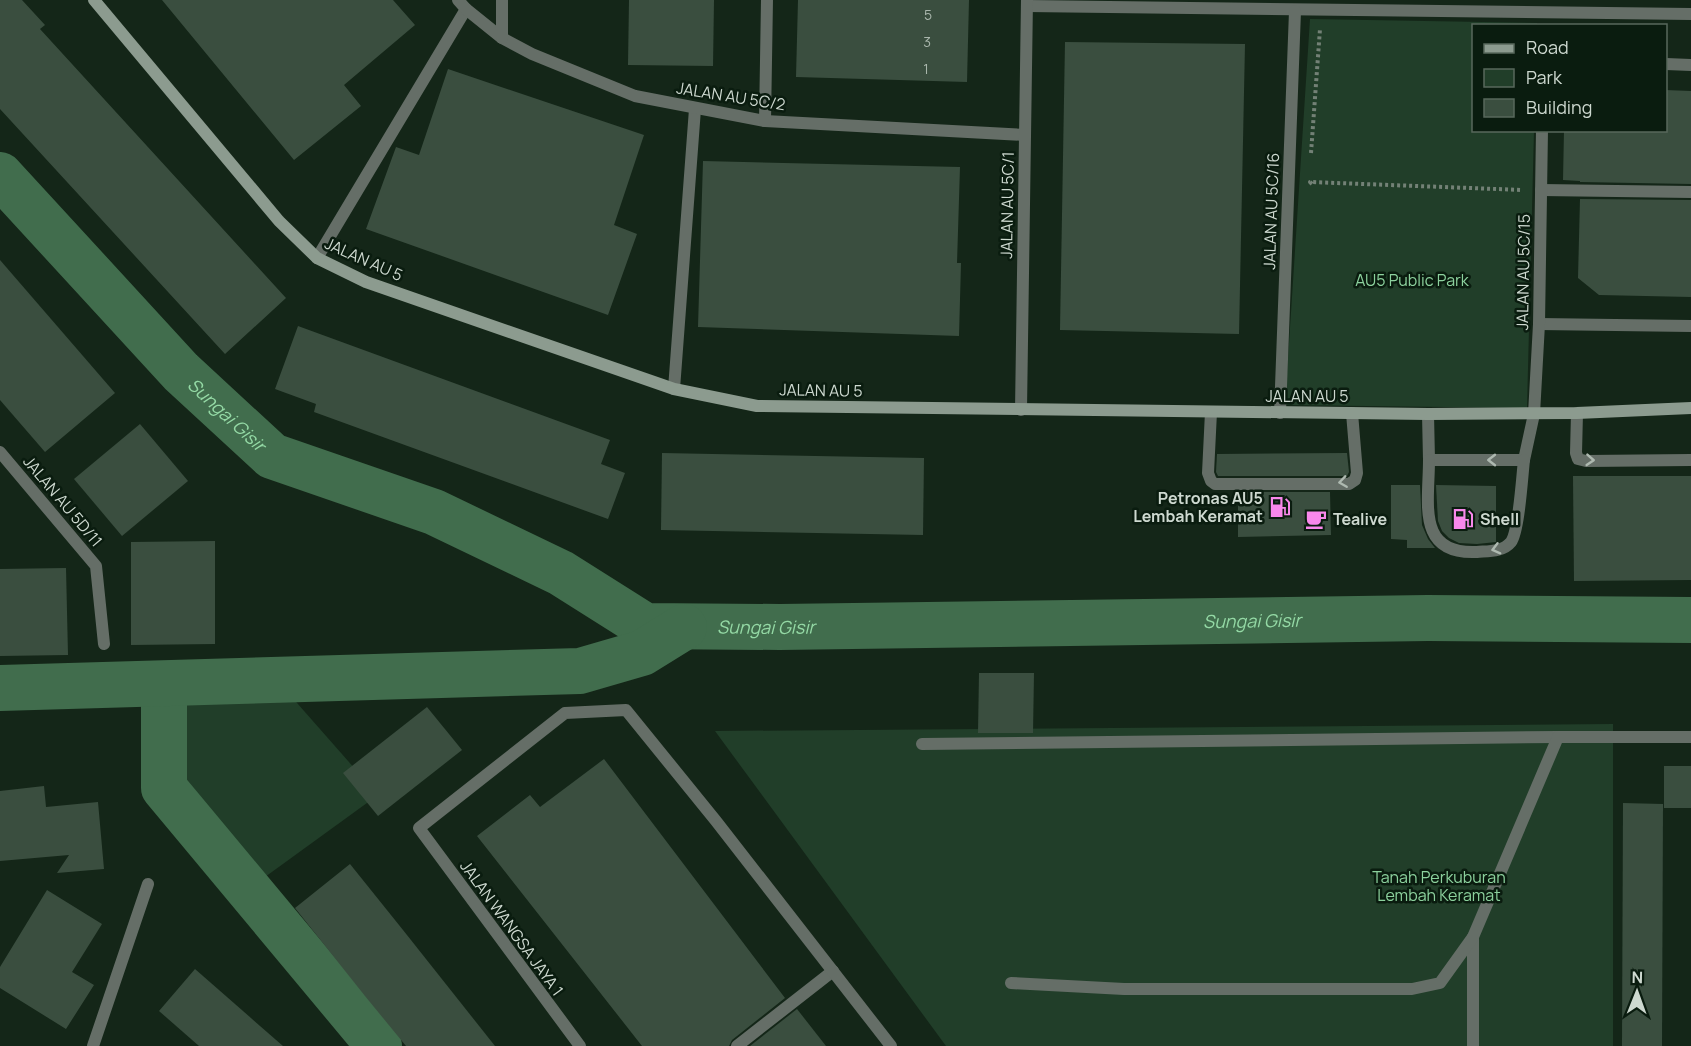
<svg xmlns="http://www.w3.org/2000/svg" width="1691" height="1046" font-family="Manrope,sans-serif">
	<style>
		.green { fill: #213e29 }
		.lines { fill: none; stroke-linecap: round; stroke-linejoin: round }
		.river { stroke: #416d4d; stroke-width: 46 }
		.building { fill: #3a4e3f }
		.path { stroke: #738176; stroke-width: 4; stroke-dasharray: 3 3; stroke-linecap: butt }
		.service { stroke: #656e67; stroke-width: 12 }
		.minor { stroke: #656e67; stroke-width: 12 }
		.secondary { stroke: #8c9b8f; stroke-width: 12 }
		.oneway { stroke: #aeb9b0 }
		.labels { text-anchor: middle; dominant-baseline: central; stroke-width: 5; stroke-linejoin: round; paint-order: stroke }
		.number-label { font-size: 14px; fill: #a9b6ac }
		.street-label { font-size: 16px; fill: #ced9d0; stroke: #0a1c0f }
		.park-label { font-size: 16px; fill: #8cd19d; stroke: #0a1c0f }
		.poi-label { font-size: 16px; font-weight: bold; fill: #ced9d0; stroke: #0a1c0f; text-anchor: start }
		.water-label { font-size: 18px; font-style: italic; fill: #94d9a5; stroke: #0a1c0f }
	</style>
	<rect width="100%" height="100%" fill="#142618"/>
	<g class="green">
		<polygon points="1310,19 1537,23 1537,26 1474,26 1474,130 1534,131 1527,408 1285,405"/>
		<polygon points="290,695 378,795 265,877 187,780 183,698"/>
		<polygon points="1613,724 1613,1046 946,1046 715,731"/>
	</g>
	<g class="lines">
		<g class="river">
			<path id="s1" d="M 0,175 L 181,372 L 272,456 L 434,512 L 561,573 L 645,626 L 780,627 L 1428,618 L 1691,620"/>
			<polyline points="164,684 164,788 379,1046"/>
			<polyline points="0,688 580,671 642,653 684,627"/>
		</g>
	</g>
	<g class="building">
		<polygon points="0,0 22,0 45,25 40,29 286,298 225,354 0,109"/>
		<polygon points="162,0 393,0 415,25 344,85 361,106 294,160"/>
		<polygon points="629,0 714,0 713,66 628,65"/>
		<polygon points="798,0 969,0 967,82 796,77"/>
		<polygon points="1065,42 1245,44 1239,334 1060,330"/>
		<polygon points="448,69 644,135 614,225 637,234 608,315 366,229 396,147 419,155"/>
		<polygon points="1665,90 1691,91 1691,184 1580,182 1580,181 1563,180 1564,130 1665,130"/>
		<polygon points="703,161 960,167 957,263 961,263 959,336 698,327"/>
		<polygon points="1580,199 1691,200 1691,297 1599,295 1578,278"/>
		<polygon points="0,260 115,393 45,452 0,400"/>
		<polygon points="298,326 610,440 601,464 625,473 608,519 314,412 316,404 275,389"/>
		<polygon points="140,424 188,481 122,536 74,479"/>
		<polygon points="662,453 924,458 923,535 661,530"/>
		<polygon points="1347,453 1349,472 1347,476 1218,476 1216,472 1217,454"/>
		<polygon points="1573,476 1691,476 1691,580 1574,581"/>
		<polygon points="1391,485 1420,485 1422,525 1428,539 1435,548 1407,548 1407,540 1391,539"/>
		<polygon points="1436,485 1496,486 1496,542 1477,544 1459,543 1449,538 1442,531 1438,521"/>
		<polygon points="1238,492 1330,492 1331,535 1238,537"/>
		<polygon points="215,541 215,644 131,645 131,542"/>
		<polygon points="66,568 68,655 0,656 0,569"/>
		<polygon points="979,673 1034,673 1033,733 978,733"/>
		<polygon points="427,707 462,750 378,816 343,773"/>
		<polygon points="604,759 785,998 732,1040 729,1046 642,1046 477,836 530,795 540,807"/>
		<rect x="1664" y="766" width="27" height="42"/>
		<polygon points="44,786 46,807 98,802 104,869 57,873 69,855 0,861 0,791"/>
		<polygon points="1623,803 1663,804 1662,1046 1622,1046"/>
		<polygon points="350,864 403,930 495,1046 406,1046 365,996 295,908"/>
		<polygon points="47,890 102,924 72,972 94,985 66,1029 0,988 0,967"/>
		<polygon points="195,969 283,1046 199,1046 159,1011"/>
		<polygon points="797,1009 826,1046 750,1046"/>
	</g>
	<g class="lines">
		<g class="path">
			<polyline points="1311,153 1320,29"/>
			<polyline points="1312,184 1310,182 1523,190"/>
		</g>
		<g class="service">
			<polyline points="1541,190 1691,192"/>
			<polyline points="317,258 466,9"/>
			<polyline points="1539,324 1691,326"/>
			<polyline points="674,389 695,109"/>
			<polyline points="1211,412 1208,473 1211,481 1215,484 1349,484 1355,480 1357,473 1352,413"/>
			<polyline points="1577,413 1576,453 1578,459 1586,461 1691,460"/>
			<polyline points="1428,414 1429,460 1524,460 1534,414"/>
			<path d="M 1429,460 C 1429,503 1416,555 1477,552 C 1488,551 1503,552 1511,542 C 1519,531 1522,477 1524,460"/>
			<polyline points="922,744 1558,737"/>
			<polyline points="1473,937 1473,1046"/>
			<polyline points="1011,983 1124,989 1412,989 1440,983 1473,937 1558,737 1691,737"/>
			<polyline points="93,1046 148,884"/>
			<polyline points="737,1046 833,971"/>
		</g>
		<g class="minor">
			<polyline points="458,0 466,9 502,38 532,54 635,96 765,121 1025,135"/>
			<polyline points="1027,6 1691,14"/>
			<polyline points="502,38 502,0"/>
			<polyline points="1666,64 1691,65"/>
			<polyline points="765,121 767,0"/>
			<polyline points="1021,410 1027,0"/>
			<polyline points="1280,413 1295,11"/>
			<polyline points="1534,414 1539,324 1542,130"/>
			<polyline points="0,452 96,566 104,644"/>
			<polyline points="580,1046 419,828 565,713 626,710 716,821 891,1046"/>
		</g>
		<polyline class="secondary" points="94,0 279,221 317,258 366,282 674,389 757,406 1428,414 1577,413 1691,408"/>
	</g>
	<defs><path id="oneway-chevron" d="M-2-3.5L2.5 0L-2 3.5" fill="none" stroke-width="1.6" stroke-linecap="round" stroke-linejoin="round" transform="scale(1.5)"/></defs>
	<g class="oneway">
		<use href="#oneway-chevron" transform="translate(1492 460) rotate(180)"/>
		<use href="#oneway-chevron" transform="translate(1590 460) rotate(4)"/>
		<use href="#oneway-chevron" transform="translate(1343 482) rotate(172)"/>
		<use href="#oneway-chevron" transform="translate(1496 549) rotate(165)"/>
	</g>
	<defs>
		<symbol id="fuel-bare" viewBox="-9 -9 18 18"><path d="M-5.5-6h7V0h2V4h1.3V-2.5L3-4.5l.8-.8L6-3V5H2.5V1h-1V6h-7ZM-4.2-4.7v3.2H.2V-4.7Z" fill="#f888eb" stroke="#0a1c0f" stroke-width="2.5" paint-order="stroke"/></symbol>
		<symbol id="cafe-bare" viewBox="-9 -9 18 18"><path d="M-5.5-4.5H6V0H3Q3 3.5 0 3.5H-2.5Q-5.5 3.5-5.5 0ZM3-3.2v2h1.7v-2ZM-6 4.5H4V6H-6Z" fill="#f888eb" stroke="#0a1c0f" stroke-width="2.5" paint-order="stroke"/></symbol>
	</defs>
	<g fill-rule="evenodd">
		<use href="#fuel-bare" x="1265" y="492" width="30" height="30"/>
		<use href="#cafe-bare" x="1301" y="504" width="30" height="30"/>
		<use href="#fuel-bare" x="1448" y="504" width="30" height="30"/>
	</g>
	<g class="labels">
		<g class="number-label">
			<text x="928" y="14">5</text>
			<text x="927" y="41">3</text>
			<text x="926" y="68">1</text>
		</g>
		<g class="street-label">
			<text transform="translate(731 96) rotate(9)">JALAN AU 5C/2</text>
			<text transform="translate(1007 205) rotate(-89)">JALAN AU 5C/1</text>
			<text transform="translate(1271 211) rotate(-88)">JALAN AU 5C/16</text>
			<text transform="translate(364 259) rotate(24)">JALAN AU 5</text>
			<text transform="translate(1523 272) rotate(-89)">JALAN AU 5C/15</text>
			<text transform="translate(821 390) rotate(1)">JALAN AU 5</text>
			<text x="1307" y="396">JALAN AU 5</text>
			<text transform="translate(63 501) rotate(50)">JALAN AU 5D/11</text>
			<text transform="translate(512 928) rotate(54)">JALAN WANGSA JAYA 1</text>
		</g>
		<g class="park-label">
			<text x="1412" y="280">AU5 Public Park</text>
			<text x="1439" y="877">Tanah Perkuburan<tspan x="1439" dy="18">Lembah Keramat</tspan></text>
		</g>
		<g class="poi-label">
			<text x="1263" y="498" text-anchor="end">Petronas AU5<tspan x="1263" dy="18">Lembah Keramat</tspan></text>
			<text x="1333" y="519">Tealive</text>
			<text x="1480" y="519">Shell</text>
		</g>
		<g class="water-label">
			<text stroke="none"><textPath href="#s1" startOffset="330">Sungai Gisir</textPath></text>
			<text stroke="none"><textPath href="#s1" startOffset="1410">Sungai Gisir</textPath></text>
			<text stroke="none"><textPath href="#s1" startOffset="924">Sungai Gisir</textPath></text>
		</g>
	</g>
	<rect x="1472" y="24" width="195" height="108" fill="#0a1c0f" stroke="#58685c" stroke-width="1.5"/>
	<rect x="1484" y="44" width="30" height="9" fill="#8c9b8f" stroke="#58685c" stroke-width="1.5"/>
	<text x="1526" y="54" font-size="18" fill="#ced9d0">Road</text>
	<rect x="1484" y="69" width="30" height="18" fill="#213e29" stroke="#58685c" stroke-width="1.5"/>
	<text x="1526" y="84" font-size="18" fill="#ced9d0">Park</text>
	<rect x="1484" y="99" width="30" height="18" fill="#3a4e3f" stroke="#58685c" stroke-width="1.5"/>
	<text x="1526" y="114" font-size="18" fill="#ced9d0">Building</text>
	<g transform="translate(1637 992) rotate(1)" stroke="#0a1c0f" stroke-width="4.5" paint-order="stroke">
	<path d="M0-4.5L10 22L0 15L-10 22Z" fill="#ced9d0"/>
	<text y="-9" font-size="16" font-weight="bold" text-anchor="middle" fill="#ced9d0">N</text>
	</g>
</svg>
